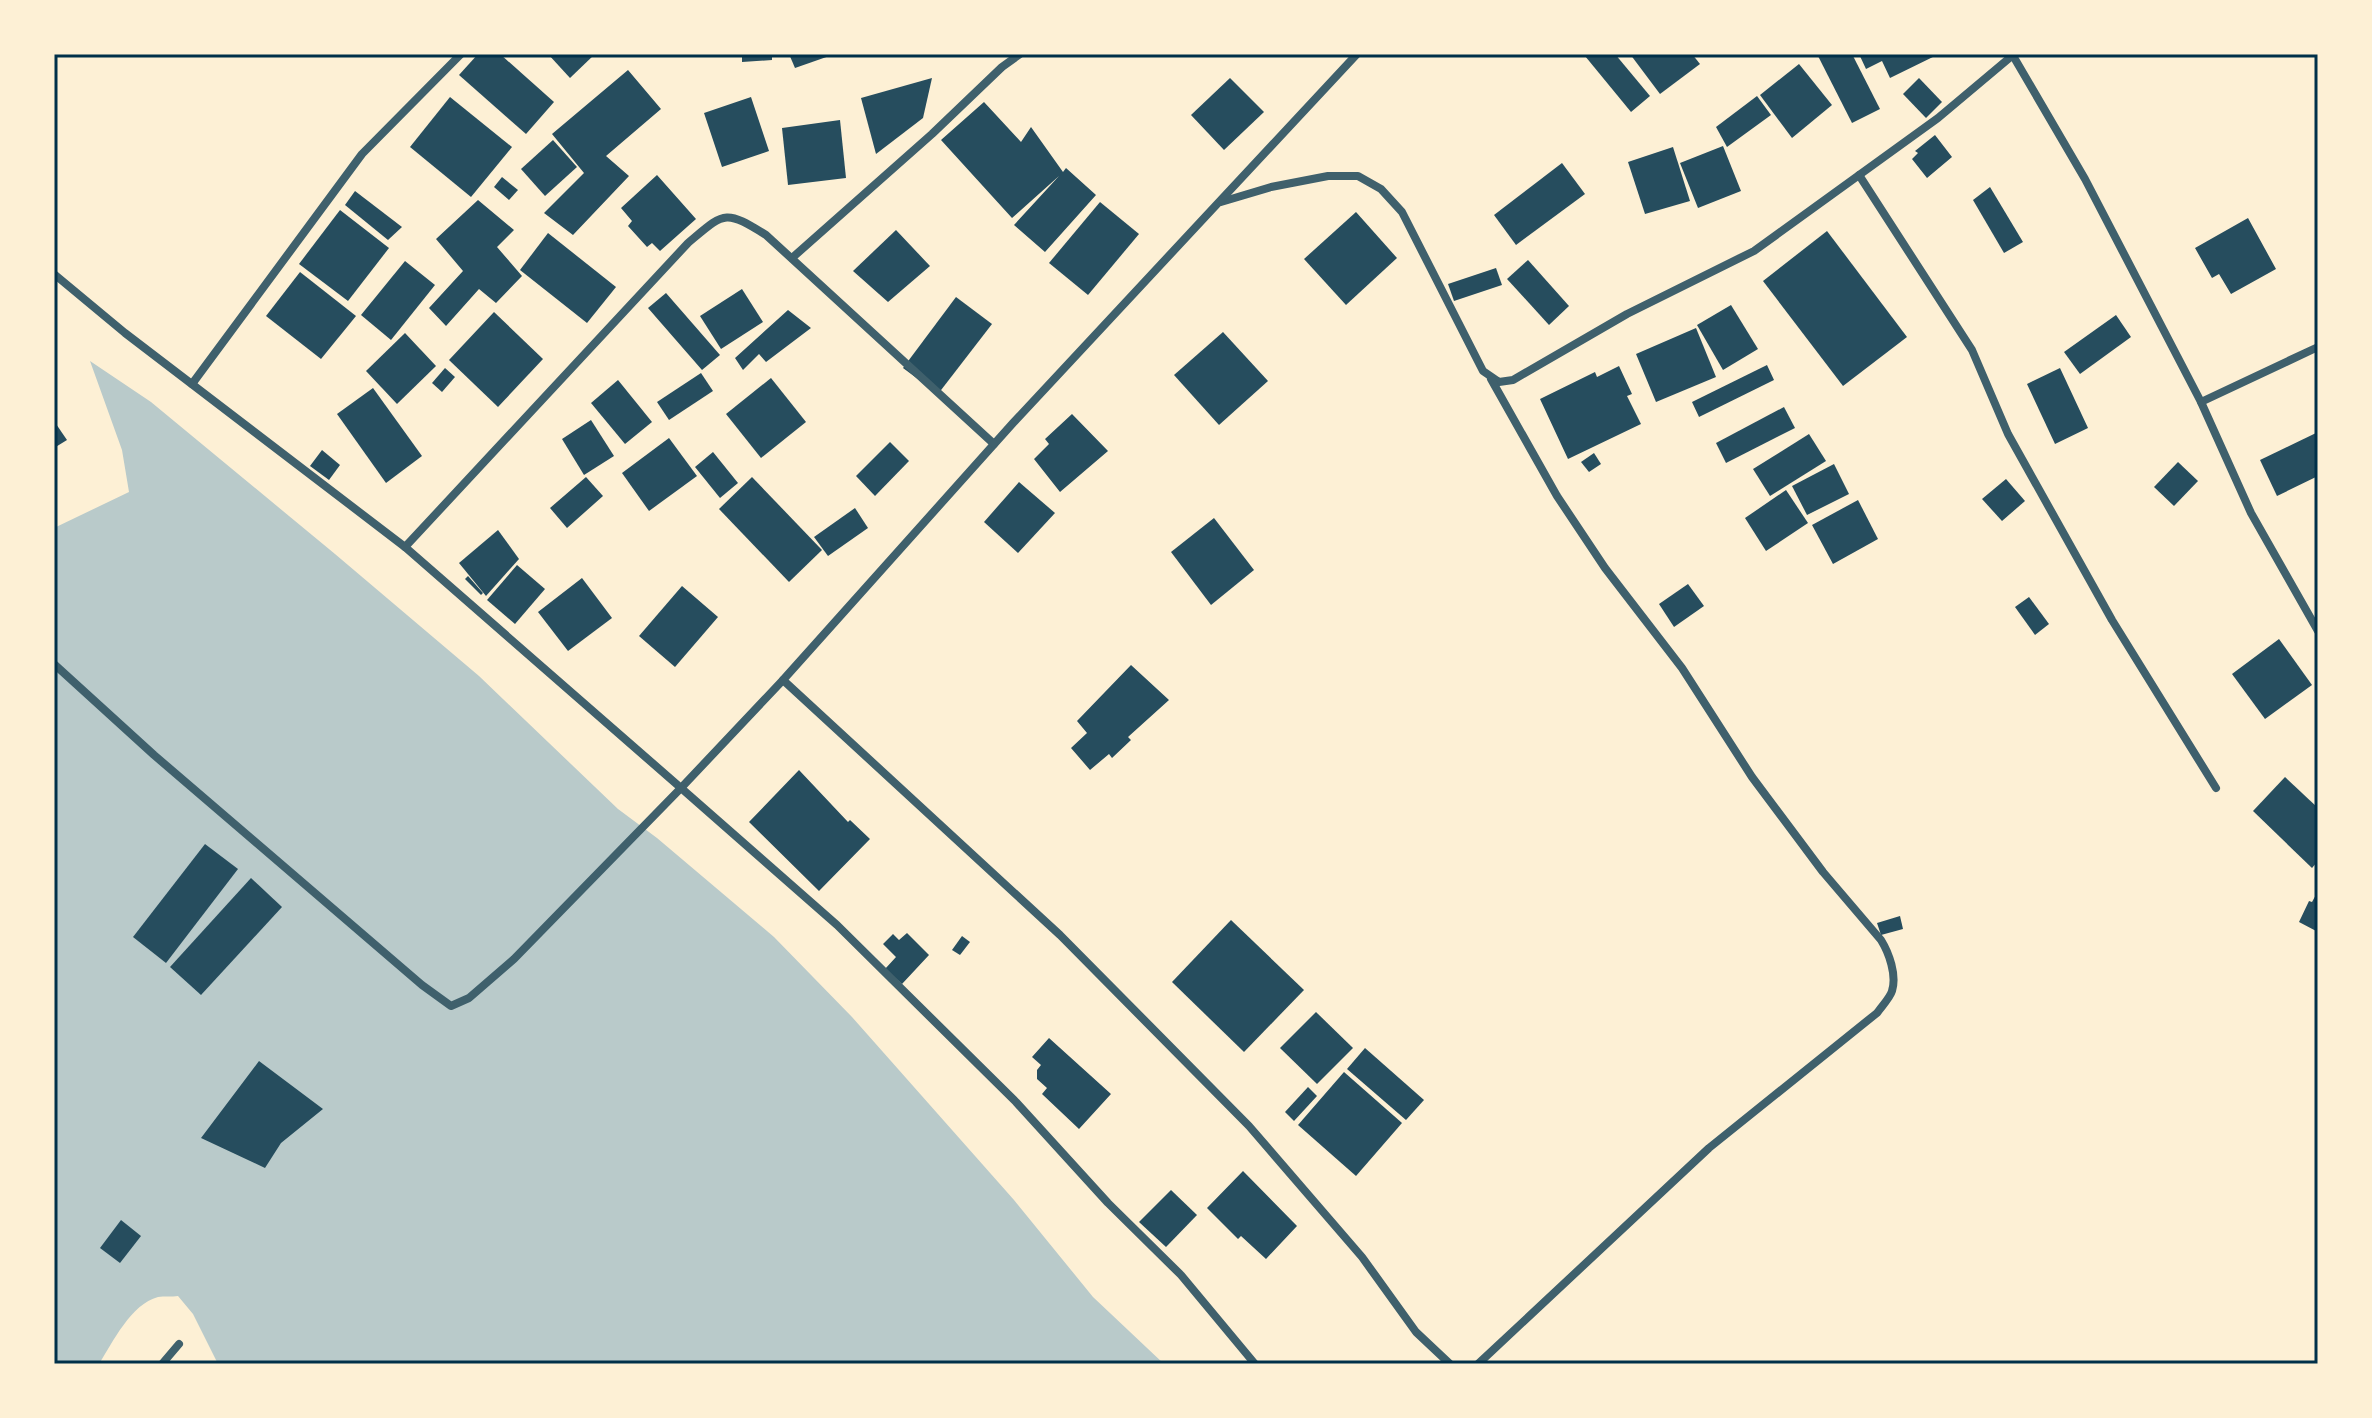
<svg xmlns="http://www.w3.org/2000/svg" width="2372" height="1418" font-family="Poppins,sans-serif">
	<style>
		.green { fill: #b9caca }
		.building { fill: #264d5e }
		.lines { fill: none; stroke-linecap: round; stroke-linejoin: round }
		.minor { stroke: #3f606c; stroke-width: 8 }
		.neatline { fill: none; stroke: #003049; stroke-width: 3 }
	</style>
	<rect width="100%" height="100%" fill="#fdf0d5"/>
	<path class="green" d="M 90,361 L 151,402 L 335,554 L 479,676 L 618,809 L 657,838 L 774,937 L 852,1017 L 1014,1200 L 1093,1297 L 1164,1364 L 218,1364 L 193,1314 L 178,1296 C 172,1297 164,1296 158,1297 C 131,1304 113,1342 99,1364 L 54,1364 L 54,528 L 129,492 L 122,450 Z"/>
	<g class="building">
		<polygon points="478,54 500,54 554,102 526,134 459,75"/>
		<polygon points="548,54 595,54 570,78"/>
		<polygon points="742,54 772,54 772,60 742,62"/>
		<polygon points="789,54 835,54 795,68"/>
		<polygon points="1587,54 1615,54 1650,96 1631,112 1585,56"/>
		<polygon points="1630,54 1692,54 1700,64 1660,94"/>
		<polygon points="1817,54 1852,54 1880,109 1852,123"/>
		<polygon points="1859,54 1939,54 1890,78 1882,61 1866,69"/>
		<polygon points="1799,64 1832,105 1792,138 1760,95"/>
		<polygon points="628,70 661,109 606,156 629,176 573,235 544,213 584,173 552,134"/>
		<polygon points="932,78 923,118 876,154 861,98"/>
		<polygon points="1230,78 1264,112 1224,150 1191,115"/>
		<polygon points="1919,78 1942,102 1926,118 1903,94"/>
		<polygon points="1757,96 1771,115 1727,147 1716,127"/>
		<polygon points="450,97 512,147 471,197 410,147"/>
		<polygon points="751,97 769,151 722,167 704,113"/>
		<polygon points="984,102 1021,142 1031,127 1063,172 1066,168 1096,195 1045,252 1014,225 1059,176 1012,218 941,140"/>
		<polygon points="840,120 846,178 788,185 782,128"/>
		<polygon points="1935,135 1952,157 1927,178 1912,159 1918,153 1915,151"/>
		<polygon points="553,140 577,167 545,196 521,169"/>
		<polygon points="1723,146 1741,191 1698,208 1680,163"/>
		<polygon points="1673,147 1690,201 1645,214 1628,162"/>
		<polygon points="1562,163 1585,194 1516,245 1494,215"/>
		<polygon points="657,175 696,219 660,251 652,243 647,247 628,226 632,221 621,208"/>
		<polygon points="502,177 518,190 509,200 494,187"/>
		<polygon points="1990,187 2023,242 2004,253 1973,200"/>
		<polygon points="355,191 402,227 388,240 345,205"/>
		<polygon points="478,200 514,230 497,247 522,276 496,303 479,289 446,326 429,308 463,271 436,239"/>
		<polygon points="1100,202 1139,234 1088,295 1049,263"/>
		<polygon points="340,210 389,248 348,301 299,264"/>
		<polygon points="1356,212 1397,258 1346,305 1304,259"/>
		<polygon points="2248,218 2276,269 2231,294 2219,274 2212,278 2195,248"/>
		<polygon points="896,230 930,266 888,302 853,271"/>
		<polygon points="1827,231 1907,337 1843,386 1763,281"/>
		<polygon points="548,233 616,287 587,323 520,270"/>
		<polygon points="1528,260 1569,306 1549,325 1507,279"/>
		<polygon points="405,261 435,285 391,340 361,315"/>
		<polygon points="1496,268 1502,285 1454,301 1448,284"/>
		<polygon points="300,272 356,316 321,359 266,316"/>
		<polygon points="742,289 763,322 721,349 700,316"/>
		<polygon points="666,293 720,355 702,370 648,308"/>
		<polygon points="956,297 992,324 938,394 903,368"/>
		<polygon points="1731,305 1758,349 1723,370 1697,325"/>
		<polygon points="788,310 811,328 766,362 759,354 743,370 735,358"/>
		<polygon points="494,312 543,359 498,407 449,360"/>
		<polygon points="2116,315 2131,337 2080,374 2064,352"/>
		<polygon points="1696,328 1716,377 1656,402 1636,354"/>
		<polygon points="1223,332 1268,381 1219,425 1174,375"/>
		<polygon points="405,333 436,366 397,404 366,371"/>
		<polygon points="1767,365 1774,380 1699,417 1692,402"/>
		<polygon points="1619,366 1632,394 1627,396 1641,424 1568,459 1540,399 1595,372 1597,377"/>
		<polygon points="445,368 455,377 442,392 432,383"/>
		<polygon points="2060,368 2088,428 2055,444 2027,384"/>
		<polygon points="701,373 713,391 669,420 657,402"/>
		<polygon points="771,378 806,422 761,458 726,414"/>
		<polygon points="618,380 652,422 625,444 591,403"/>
		<polygon points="373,388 422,456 386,483 337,414"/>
		<polygon points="1784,407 1795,428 1726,463 1716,443"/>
		<polygon points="1072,414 1108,451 1060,492 1034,459 1049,444 1045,439"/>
		<polygon points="591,420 614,456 584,475 562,439"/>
		<polygon points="54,421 67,440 54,448"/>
		<polygon points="2316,433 2318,438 2318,476 2277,496 2260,460"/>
		<polygon points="1809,434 1826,461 1770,496 1753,469"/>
		<polygon points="669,438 697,476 649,511 622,473"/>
		<polygon points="890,442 909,461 875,496 856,476"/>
		<polygon points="322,450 340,465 329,480 310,466"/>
		<polygon points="713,452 738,483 720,498 695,467"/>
		<polygon points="1594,453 1601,464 1589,472 1581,462"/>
		<polygon points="2178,462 2198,481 2174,506 2154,487"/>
		<polygon points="1834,464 1849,494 1807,515 1792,486"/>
		<polygon points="586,477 603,496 567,528 550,508"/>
		<polygon points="752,477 822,550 789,582 719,509"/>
		<polygon points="2006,479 2025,501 2002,521 1982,499"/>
		<polygon points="1019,482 1055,513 1018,553 984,522"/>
		<polygon points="1786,490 1808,523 1766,551 1745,518"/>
		<polygon points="1858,500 1878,539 1833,564 1812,525"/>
		<polygon points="855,508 868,528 828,556 814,537"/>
		<polygon points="1214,518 1254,570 1211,605 1171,552"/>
		<polygon points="498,530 519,559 486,596 459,563"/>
		<polygon points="517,565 545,589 515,624 487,600"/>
		<polygon points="468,576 483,593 481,595 465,579"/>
		<polygon points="582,578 612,618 568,651 538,612"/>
		<polygon points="1688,584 1704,606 1674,627 1659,604"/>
		<polygon points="682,586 718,617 675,667 639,636"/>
		<polygon points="2029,597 2049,624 2035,635 2015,607"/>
		<polygon points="2279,639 2312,685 2265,719 2232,674"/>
		<polygon points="1131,665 1169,700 1128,737 1131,740 1112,758 1109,754 1090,770 1071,748 1087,733 1077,721"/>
		<polygon points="799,770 848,822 850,820 870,839 819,891 749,822"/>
		<polygon points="2285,777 2318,808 2318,861 2312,868 2253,811"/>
		<polygon points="205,844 238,869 166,963 133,937"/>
		<polygon points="251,878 282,907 201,995 170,967"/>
		<polygon points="2318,891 2318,932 2299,922 2309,901 2312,902"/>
		<polygon points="1900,916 1903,929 1881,935 1877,923"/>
		<polygon points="1231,920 1304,990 1244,1052 1172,982"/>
		<polygon points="907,933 929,955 902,984 885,969 896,957 883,944 893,934 899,940"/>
		<polygon points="962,936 970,942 960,955 952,950"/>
		<polygon points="1316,1012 1353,1048 1317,1084 1280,1048"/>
		<polygon points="1049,1038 1111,1094 1079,1129 1042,1094 1047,1088 1037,1079 1037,1070 1041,1065 1032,1057"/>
		<polygon points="1365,1048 1424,1100 1406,1120 1347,1069"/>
		<polygon points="259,1061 323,1109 281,1143 265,1168 201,1138"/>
		<polygon points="1344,1072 1402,1123 1356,1176 1298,1125"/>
		<polygon points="1308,1087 1317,1096 1294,1121 1285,1112"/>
		<polygon points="1243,1171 1297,1226 1266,1259 1241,1236 1238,1239 1207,1208"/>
		<polygon points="1171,1190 1197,1215 1166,1247 1139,1222"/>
		<polygon points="121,1220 141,1236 120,1263 100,1248"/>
	</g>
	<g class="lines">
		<g class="minor">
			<polyline points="2012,54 2085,179 2201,402 2251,513 2318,631"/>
			<polyline points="1859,175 1972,350 2008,434 2112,620 2216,788"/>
			<polyline points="1221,202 1271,187 1328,176 1358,176 1381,189 1402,212 1483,371 1499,382 1513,380 1627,314 1754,251 1938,118 2013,55"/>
			<polyline points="792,258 932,134 1002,67 1020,54"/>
			<polyline points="54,274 125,333 405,547 681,788 783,680 1013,423 1357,54"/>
			<polyline points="192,384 362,154 461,54"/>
			<polyline points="2201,402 2318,347"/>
			<path d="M 405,547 L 688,243 C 725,212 724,209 766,235 L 994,444"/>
			<polyline points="54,664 154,755 422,985 451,1006 469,998 514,959 681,788 837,925 1016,1102 1108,1203 1181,1275 1255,1364"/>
			<polyline points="783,680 1060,935 1249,1126 1362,1257 1416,1332 1450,1364"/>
			<polyline points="162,1364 179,1344"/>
			<path d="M 1478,1364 L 1709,1148 L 1877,1013 C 1881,1007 1890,998 1892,991 C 1897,975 1889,953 1881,940 L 1823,872 L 1752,777 L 1682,668 L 1605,568 L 1557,496 L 1491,379"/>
		</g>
	</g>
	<rect width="2372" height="1418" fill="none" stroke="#fdf0d5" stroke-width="112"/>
	<rect x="56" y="56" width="2260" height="1306" class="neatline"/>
</svg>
